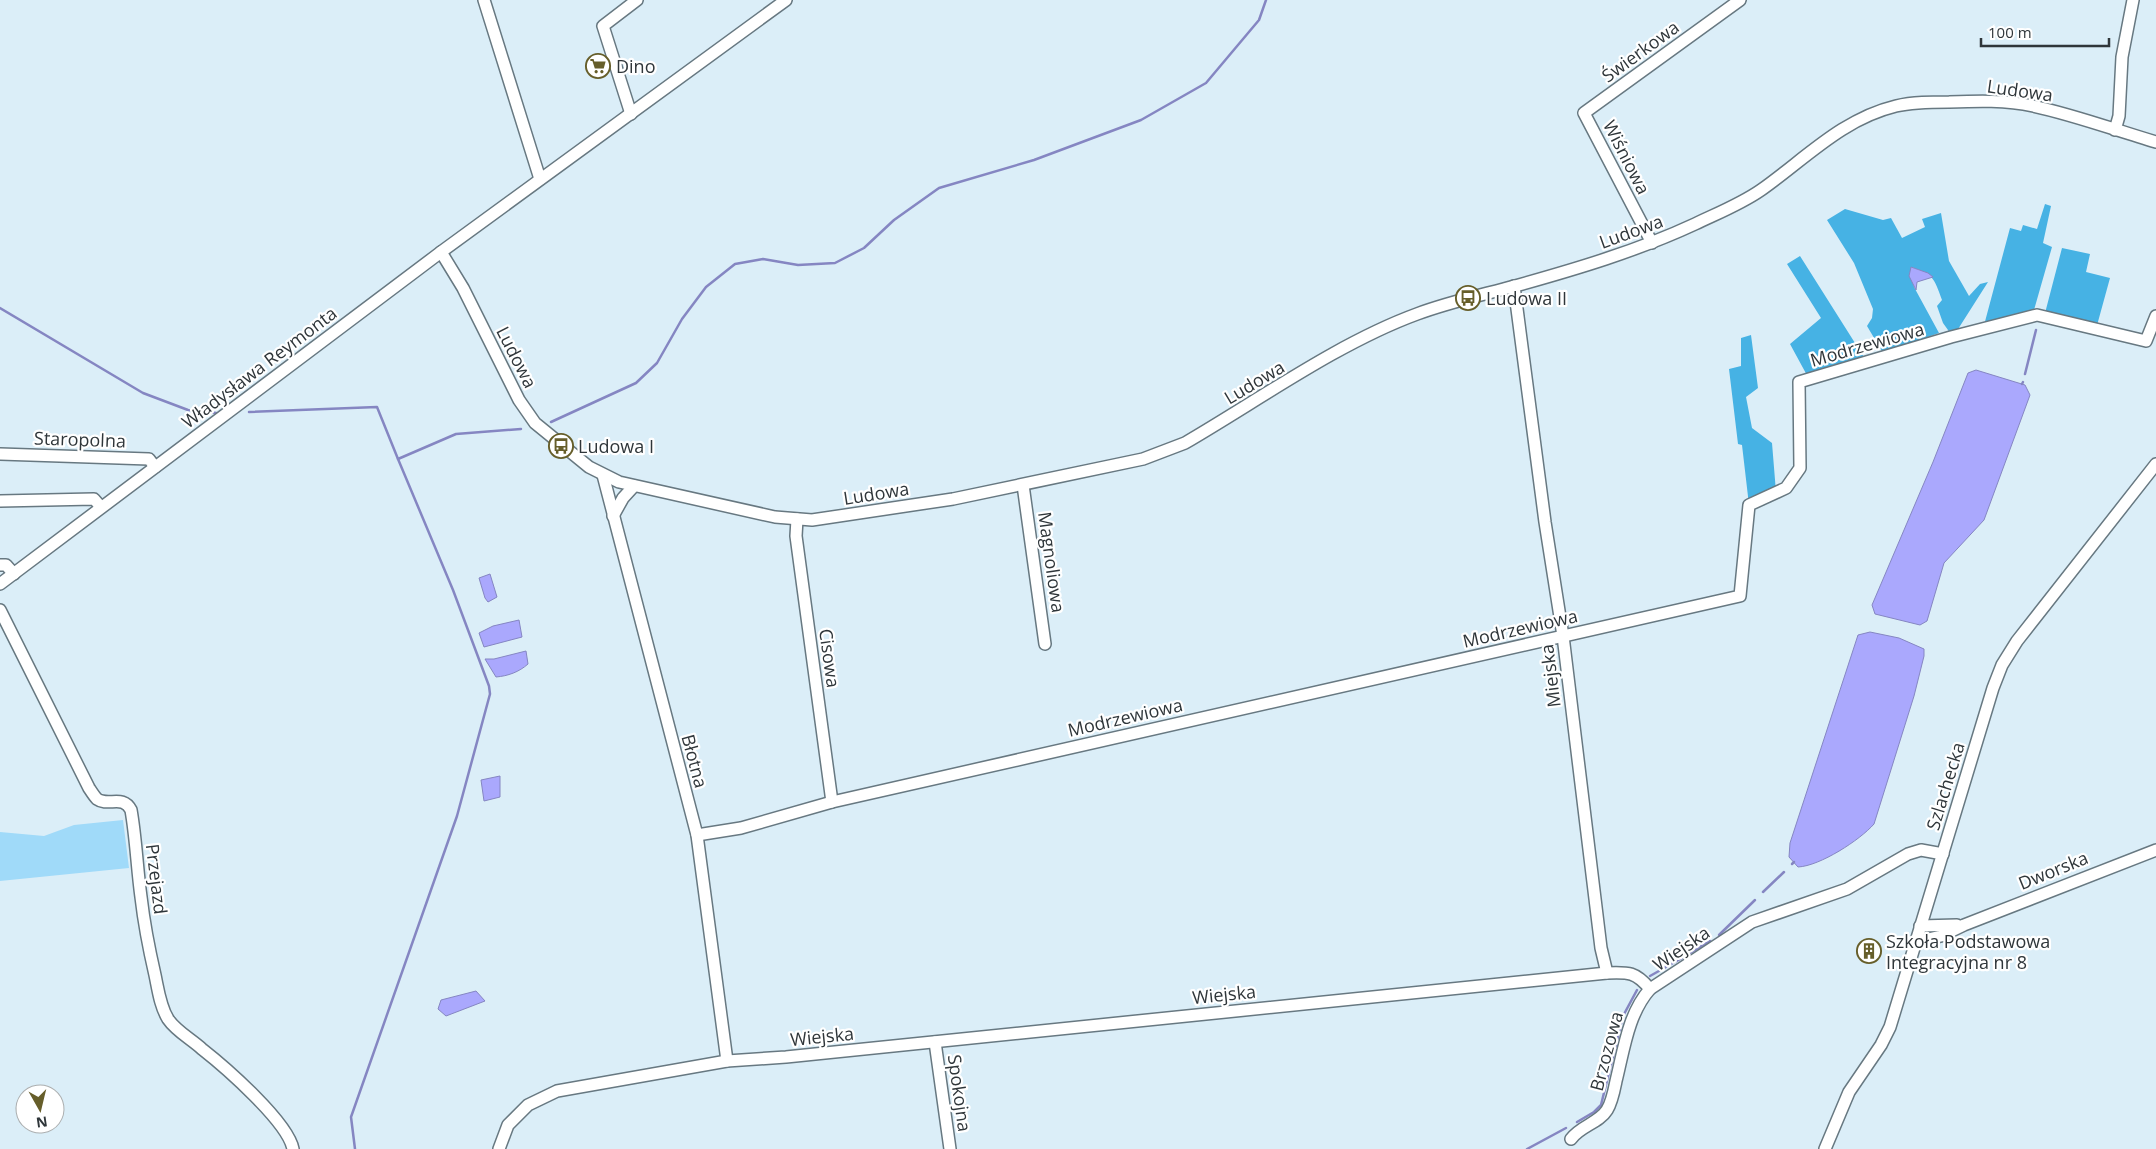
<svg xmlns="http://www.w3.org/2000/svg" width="2156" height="1149" font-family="'Open Sans',sans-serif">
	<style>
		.green { fill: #a0daf9 }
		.forest { fill: #46b2e4 }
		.water { fill: #aaa8fd; stroke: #8586c2 }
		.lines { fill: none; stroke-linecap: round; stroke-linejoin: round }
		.stream { stroke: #8586c2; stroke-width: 2.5 }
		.minor-casing { stroke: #677881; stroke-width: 14 }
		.minor { stroke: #fff; stroke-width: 11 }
		.labels { text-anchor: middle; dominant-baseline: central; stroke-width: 4.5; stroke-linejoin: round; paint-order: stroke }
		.street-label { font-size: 18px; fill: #2f363a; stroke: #fff }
		.poi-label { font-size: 18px; fill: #2f363a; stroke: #fff; text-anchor: start }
	</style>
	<rect width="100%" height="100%" fill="#dbeef8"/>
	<polygon class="green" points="123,820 129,868 0,881 0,832 44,836 74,825"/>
	<g class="forest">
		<polygon points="2045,204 2051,206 2043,243 2052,247 2032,317 1983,329 2010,228 2021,231 2023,225 2037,229"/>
		<path d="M 1845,209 L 1883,220 L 1891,218 L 1902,238 L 1925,227 L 1922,219 L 1941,213 L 1949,261 L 1969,296 L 1980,284 L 1988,282 L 1953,337 L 1943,323 L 1937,306 L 1942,300 C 1934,278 1934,275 1911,267 L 1914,287 L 1939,333 L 1883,353 L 1867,326 L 1872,318 L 1873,309 L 1854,263 L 1827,220 Z"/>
		<polygon points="2062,248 2090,254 2086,272 2110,278 2096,329 2044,317"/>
		<polygon points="1800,256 1867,362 1809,379 1790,344 1821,318 1787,264"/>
		<polygon points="1751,335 1758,388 1746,397 1752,428 1772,443 1776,492 1749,505 1742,445 1738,444 1729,369 1741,366 1741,338"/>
	</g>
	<g class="water">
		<polygon points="1911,267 1928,273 1933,277 1917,282 1916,290 1909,276"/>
		<polygon points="1976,370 2025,385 2030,395 1984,520 1944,563 1927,621 1920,625 1875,614 1872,605 1933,462 1968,373"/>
		<polygon points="490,574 497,597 488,602 485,598 479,578"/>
		<polygon points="519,620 522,637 484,647 479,633 493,626"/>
		<path d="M 1870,632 L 1899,638 L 1924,649 L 1924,656 L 1914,696 L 1874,824 C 1860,840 1820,866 1798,867 L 1789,857 L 1790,843 L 1858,635 Z"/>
		<path d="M 526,651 L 528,664 C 519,672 508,676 496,677 L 485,659 L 494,659 Z"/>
		<polygon points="500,776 500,797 484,801 481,780"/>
		<polygon points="476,991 485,1001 446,1016 438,1009 441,1000"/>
	</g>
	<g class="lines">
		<g class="stream">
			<polyline points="0,308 143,393 188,410 216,413"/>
			<polyline points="2025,374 2036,330"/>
			<polyline points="2022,384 2023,382"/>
			<polyline points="249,412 377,407 398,459"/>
			<polyline points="551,422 636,383 657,363 682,319 706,287 735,264 763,259 798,265 835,263 864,248 894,220 939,188 1034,160 1141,120 1206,83 1259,20 1266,0"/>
			<polyline points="1792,864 1794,862"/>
			<polyline points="1763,892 1784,872"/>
			<polyline points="1719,935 1755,900"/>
			<polyline points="1690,953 1710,941"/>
			<polyline points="1650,976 1682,958"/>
			<polyline points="1577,1122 1594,1112 1601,1105 1623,1016 1637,990"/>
			<polyline points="355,1149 351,1117 457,816 490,694 489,686 453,590 398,459 456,434 521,429"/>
			<polyline points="1527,1149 1566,1128"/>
		</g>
		<defs>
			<g id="minor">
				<polyline points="484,0 540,179"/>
				<polyline points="631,114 603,26 637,0"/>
				<polyline points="2115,130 2119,116 2122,57 2133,0"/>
				<polyline points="1652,243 1584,113 1740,0"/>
				<path d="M 441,252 L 463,288 L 519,400 L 535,423 L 589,467 L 619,482 L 775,517 L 812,520 L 953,499 L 1143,459 L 1185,443 C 1259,400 1338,343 1417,314 C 1449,302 1482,295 1515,286 C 1576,269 1637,251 1695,224 C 1718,213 1741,204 1761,190 C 1805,159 1842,119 1896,106 C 1913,102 1931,102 1949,102 C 1977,101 2006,100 2033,106 C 2075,115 2115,130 2156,142"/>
				<polyline points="1514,286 1545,522 1563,636 1601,948 1607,973"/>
				<polyline points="0,454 149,459 155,467"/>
				<polyline points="603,475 697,835 727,1061"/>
				<polyline points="1023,485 1045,644"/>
				<polyline points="0,501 94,499 101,507"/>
				<polyline points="613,516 623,498 634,486"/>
				<polyline points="797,519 796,536 832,802"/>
				<polyline points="0,565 6,565 14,574"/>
				<polyline points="0,584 441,252 786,0"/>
				<path d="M 0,610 L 89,788 C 91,791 94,796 97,799 C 108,807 123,794 131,810 C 136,838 137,868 141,897 C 144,923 149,949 155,975 C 158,989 160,1006 168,1019 C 176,1031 191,1039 202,1049 C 225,1067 288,1122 293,1149"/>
				<polyline points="697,835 741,828 832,802 1740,596 1749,505 1786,488 1800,468 1799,382 1951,337 2037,315 2146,341 2156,316"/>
				<polyline points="1920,926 1957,925"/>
				<polyline points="1915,942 1941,936 1964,925 2156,850"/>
				<polyline points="935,1042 950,1149"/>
				<path d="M 1571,1139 C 1580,1126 1599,1123 1607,1110 C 1612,1102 1614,1091 1616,1081 C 1624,1049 1628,1014 1650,989"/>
				<path d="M 499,1149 L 508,1125 L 528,1105 L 557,1091 L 727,1061 L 786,1057 L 1607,973 C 1629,972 1636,972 1650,989 L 1752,922 L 1847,889 L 1908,854 L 1921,850 L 1943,854"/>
				<polyline points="1825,1149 1849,1092 1881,1045 1890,1027 1993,688 2002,665 2017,641 2156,464"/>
			</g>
		</defs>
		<use href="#minor" class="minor-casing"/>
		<use href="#minor" class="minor"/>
	</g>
	<defs>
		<symbol id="supermarket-ring" viewBox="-11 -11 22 22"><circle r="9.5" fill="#fff" stroke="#665e2a" stroke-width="1.5"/><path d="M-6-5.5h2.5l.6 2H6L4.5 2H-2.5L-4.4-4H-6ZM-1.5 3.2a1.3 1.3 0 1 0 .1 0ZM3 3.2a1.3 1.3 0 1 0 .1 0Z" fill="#665e2a"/></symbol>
		<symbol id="bus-ring" viewBox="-11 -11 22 22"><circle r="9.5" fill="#fff" stroke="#665e2a" stroke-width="1.5"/><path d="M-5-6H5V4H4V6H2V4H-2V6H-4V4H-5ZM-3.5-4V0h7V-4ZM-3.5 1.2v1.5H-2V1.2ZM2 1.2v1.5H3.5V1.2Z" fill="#665e2a"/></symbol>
		<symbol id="building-ring" viewBox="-11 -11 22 22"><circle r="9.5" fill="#fff" stroke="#665e2a" stroke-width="1.5"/><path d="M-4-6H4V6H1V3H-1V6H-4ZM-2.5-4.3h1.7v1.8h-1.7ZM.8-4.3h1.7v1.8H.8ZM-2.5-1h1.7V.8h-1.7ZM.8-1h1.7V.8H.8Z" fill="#665e2a"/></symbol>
	</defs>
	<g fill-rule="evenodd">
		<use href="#supermarket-ring" x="584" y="52" width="28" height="28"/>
		<use href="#bus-ring" x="1454" y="284" width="28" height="28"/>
		<use href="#bus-ring" x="547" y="432" width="28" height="28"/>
		<use href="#building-ring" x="1855" y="937" width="28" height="28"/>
	</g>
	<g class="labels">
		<g class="street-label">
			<text transform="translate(1640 51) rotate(-36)">Świerkowa</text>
			<text transform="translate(2020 90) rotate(8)">Ludowa</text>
			<text transform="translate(1627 157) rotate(63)">Wiśniowa</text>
			<text transform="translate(1631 231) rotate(-20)">Ludowa</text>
			<text transform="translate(1867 344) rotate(-16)">Modrzewiowa</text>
			<text transform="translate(517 357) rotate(63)">Ludowa</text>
			<text transform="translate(259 367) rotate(-37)">Władysława Reymonta</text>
			<text transform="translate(1254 382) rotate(-31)">Ludowa</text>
			<text transform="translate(80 439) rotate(2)">Staropolna</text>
			<text transform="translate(876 493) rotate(-9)">Ludowa</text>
			<text transform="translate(1052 562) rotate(82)">Magnoliowa</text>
			<text transform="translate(1520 628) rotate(-13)">Modrzewiowa</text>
			<text transform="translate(830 658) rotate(82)">Cisowa</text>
			<text transform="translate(1550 676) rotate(-97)">Miejska</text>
			<text transform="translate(1125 717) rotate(-13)">Modrzewiowa</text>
			<text transform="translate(695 761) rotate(75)">Błotna</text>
			<text transform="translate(1945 786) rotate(-73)">Szlachecka</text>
			<text transform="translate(2053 870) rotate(-22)">Dworska</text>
			<text transform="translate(157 879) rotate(83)">Przejazd</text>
			<text transform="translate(1681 948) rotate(-34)">Wiejska</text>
			<text transform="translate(1224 994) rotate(-6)">Wiejska</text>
			<text transform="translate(822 1036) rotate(-6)">Wiejska</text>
			<text transform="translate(1606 1051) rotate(-75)">Brzozowa</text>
			<text transform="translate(960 1093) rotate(82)">Spokojna</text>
		</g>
		<g class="poi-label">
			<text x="616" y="66">Dino</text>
			<text x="1486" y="298">Ludowa II</text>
			<text x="578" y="446">Ludowa I</text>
			<text x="1886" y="941">Szkoła Podstawowa<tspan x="1886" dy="21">Integracyjna nr 8</tspan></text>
		</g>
	</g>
	<g transform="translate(40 1109) rotate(172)"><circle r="24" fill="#ffffff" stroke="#acafb0"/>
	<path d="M0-4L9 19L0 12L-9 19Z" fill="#665e2a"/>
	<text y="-8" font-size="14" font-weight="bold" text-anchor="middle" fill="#2f363a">N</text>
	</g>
	<path d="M1981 38v8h128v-8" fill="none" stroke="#2f363a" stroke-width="2.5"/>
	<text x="1988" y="38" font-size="15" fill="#2f363a" stroke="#ffffff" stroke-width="4" paint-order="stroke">100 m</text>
</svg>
